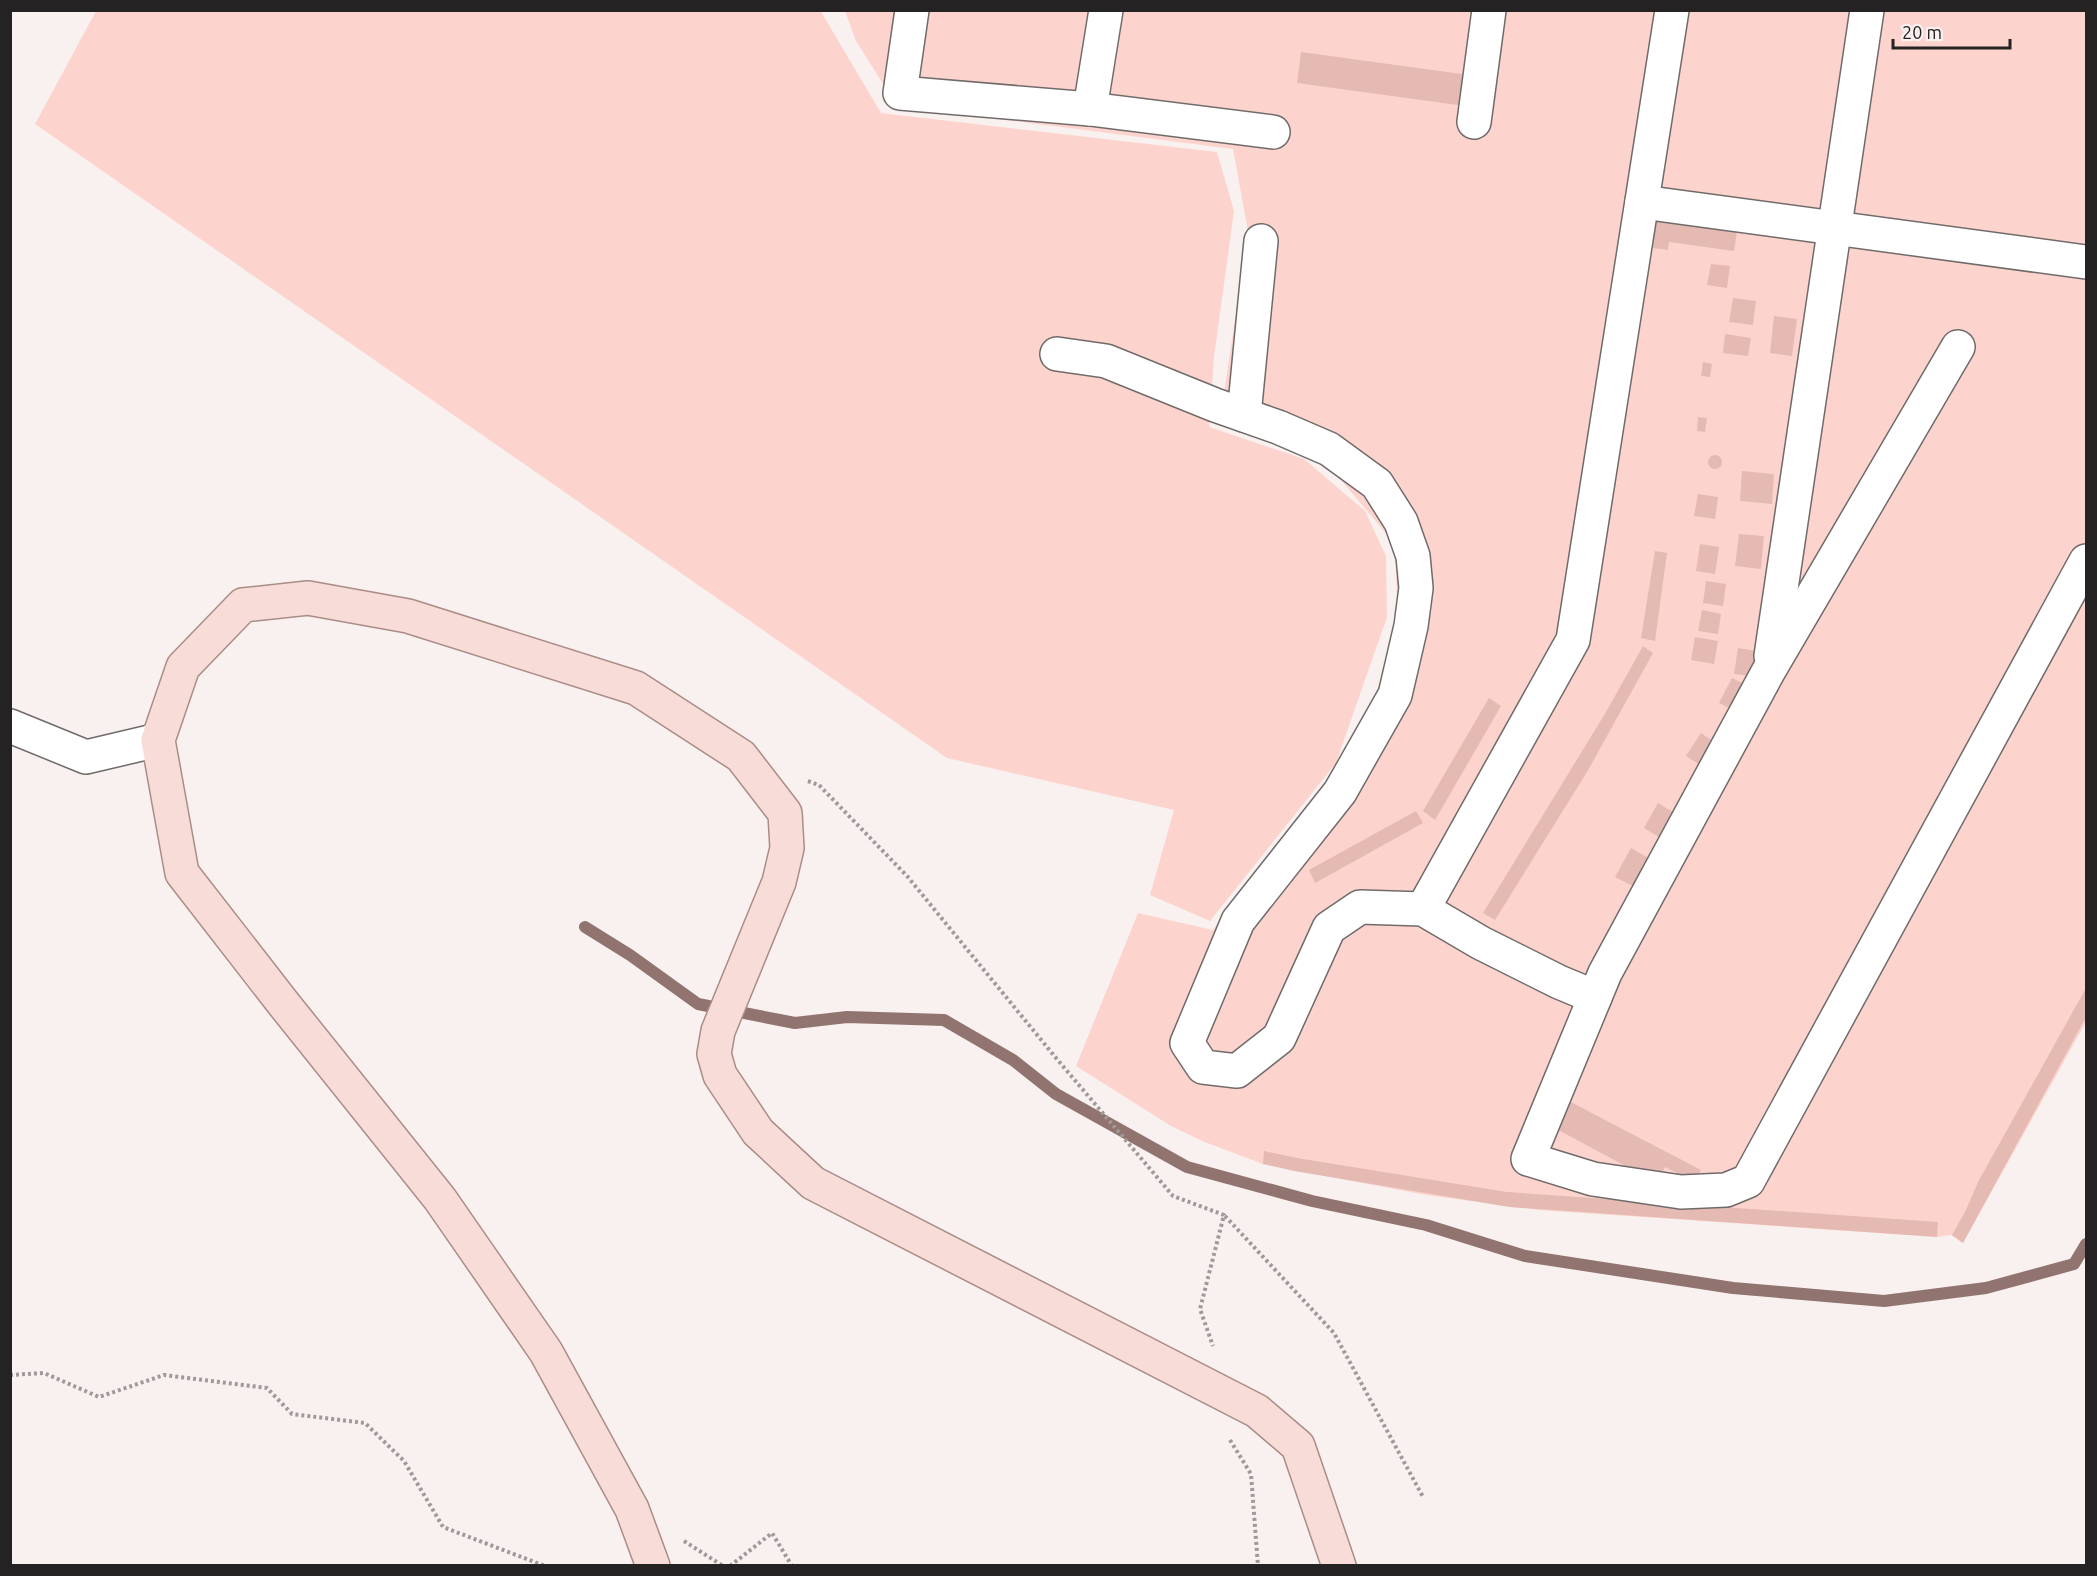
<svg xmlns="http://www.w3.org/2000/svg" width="2097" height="1576" font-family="Ubuntu,sans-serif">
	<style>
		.green { fill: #fdd4cd }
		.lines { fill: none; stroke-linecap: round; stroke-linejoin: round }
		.stream { stroke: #91746f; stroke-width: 12 }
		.building { fill: #e4bab3 }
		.minor-casing { stroke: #706b6a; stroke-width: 36 }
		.major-casing { stroke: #ab8c87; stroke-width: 36 }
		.path { stroke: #9f9a99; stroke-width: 4; stroke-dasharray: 3 3; stroke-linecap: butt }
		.minor { stroke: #fff; stroke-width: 33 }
		.major { stroke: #f8dcd8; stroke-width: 33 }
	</style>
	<rect width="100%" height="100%" fill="#f8f1f0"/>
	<g class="green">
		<polygon points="820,10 881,113 1217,152 1234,211 1214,357 1209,427 1304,459 1365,511 1386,556 1387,617 1336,763 1210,921 1150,895 1174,810 947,758 35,124 96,11"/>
		<polygon points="845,11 2086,11 2086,1022 1963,1243 1951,1235 1937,1237 1539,1210 1426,1195 1263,1164 1202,1141 1171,1126 1076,1066 1138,913 1213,930 1319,800 1367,719 1398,630 1395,544 1324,460 1220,421 1248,231 1233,149 897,106 856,41"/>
	</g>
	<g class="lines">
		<polyline class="stream" points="585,927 630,955 698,1004 795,1023 847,1017 944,1020 1013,1060 1056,1094 1187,1167 1312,1201 1426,1225 1525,1256 1733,1288 1884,1301 1986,1288 2074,1264 2086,1244"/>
	</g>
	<g class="building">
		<polygon points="1301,52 1469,75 1465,106 1297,83"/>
		<polygon points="1651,213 1738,225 1734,251 1669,242 1668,250 1646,247"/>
		<polygon points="1711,264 1730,266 1727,288 1707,285"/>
		<polygon points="1733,298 1756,301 1753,325 1729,322"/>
		<polygon points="1774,316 1797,319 1792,356 1770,353"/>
		<polygon points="1725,334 1751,338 1748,356 1723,353"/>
		<polygon points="1703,362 1712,364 1710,377 1701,376"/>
		<polygon points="1698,417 1707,418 1705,432 1697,431"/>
		<circle cx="1715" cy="462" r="7"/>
		<polygon points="1742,471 1774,474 1772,504 1740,501"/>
		<polygon points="1698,494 1718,497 1715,519 1694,516"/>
		<polygon points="1739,534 1764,536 1761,569 1735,566"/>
		<polygon points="1700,544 1719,547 1715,574 1696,571"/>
		<polygon points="1655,551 1667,553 1655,641 1641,638"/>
		<polygon points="1706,581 1726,584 1723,606 1703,603"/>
		<polygon points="1702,610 1721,614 1718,634 1698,631"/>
		<polygon points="1695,637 1718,641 1714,664 1691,660"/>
		<polygon points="1643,646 1653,653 1587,772 1495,920 1483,913 1606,712"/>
		<polygon points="1738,648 1756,651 1752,676 1734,674"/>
		<polygon points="1732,678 1748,686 1735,711 1719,703"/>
		<polygon points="1489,698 1501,706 1435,820 1423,811"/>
		<polygon points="1701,733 1720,746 1705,768 1686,756"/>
		<polygon points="1658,803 1678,815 1664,840 1644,828"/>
		<polygon points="1416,811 1423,823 1315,883 1309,870"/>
		<polygon points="1631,848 1652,860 1637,888 1615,877"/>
		<polygon points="2086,988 2086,1017 1963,1243 1952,1235 1966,1210 1978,1182"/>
		<polygon points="1565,1099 1701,1170 1694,1182 1665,1167 1657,1183 1551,1126"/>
		<polygon points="1264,1151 1297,1158 1507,1192 1938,1222 1937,1237 1509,1207 1294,1171 1263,1164"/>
	</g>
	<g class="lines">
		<defs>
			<g id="minor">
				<polyline points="912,10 900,93 1090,109 1273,132"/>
				<polyline points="1090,109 1106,10"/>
				<polyline points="1474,122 1489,10"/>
				<polyline points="1642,202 2086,262"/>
				<polyline points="1958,347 1768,672 1605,973 1528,1159 1593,1179 1681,1192 1726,1190 1748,1181 2086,561"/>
				<polyline points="1057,354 1106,361 1215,405 1278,427 1329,449 1377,484 1401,522 1413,556 1416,588 1411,626 1395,695 1340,792 1238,921 1187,1043 1203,1067 1237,1071 1279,1038 1329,928 1360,907 1423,909 1481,943 1559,982 1595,997"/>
				<polyline points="1244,415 1261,241"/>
				<polyline points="1771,656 1867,10"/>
				<polyline points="10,726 86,757 158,740"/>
				<polyline points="1423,909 1573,640 1672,10"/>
			</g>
			<polyline id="major" points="653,1566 632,1509 546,1352 440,1199 283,1003 182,873 158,740 183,667 243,605 308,598 408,616 636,688 741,756 785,813 787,848 779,882 718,1031 714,1054 720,1075 758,1132 813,1183 1257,1411 1298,1446 1339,1566"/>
		</defs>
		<use href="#minor" class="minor-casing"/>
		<use href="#major" class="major-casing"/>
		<g class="path">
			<polyline points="808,781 819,785 907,876 1056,1058 1173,1196 1224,1215 1200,1309 1213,1346"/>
			<polyline points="1225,1216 1334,1333 1423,1497"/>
			<polyline points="10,1375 44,1373 99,1397 164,1375 267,1388 292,1414 365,1423 404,1461 443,1527 545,1566"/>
			<polyline points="1230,1440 1251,1474 1258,1566"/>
			<polyline points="684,1541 723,1566"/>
			<polyline points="730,1566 772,1533 792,1566"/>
		</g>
		<use href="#minor" class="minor"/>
		<use href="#major" class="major"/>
	</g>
	<rect width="2097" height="1576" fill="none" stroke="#242222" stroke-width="24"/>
	<path d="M1893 39v9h117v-9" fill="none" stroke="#242222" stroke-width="3"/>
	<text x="1902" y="39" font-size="18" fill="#242222" stroke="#f8f1f0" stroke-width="4.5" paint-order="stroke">20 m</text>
</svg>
